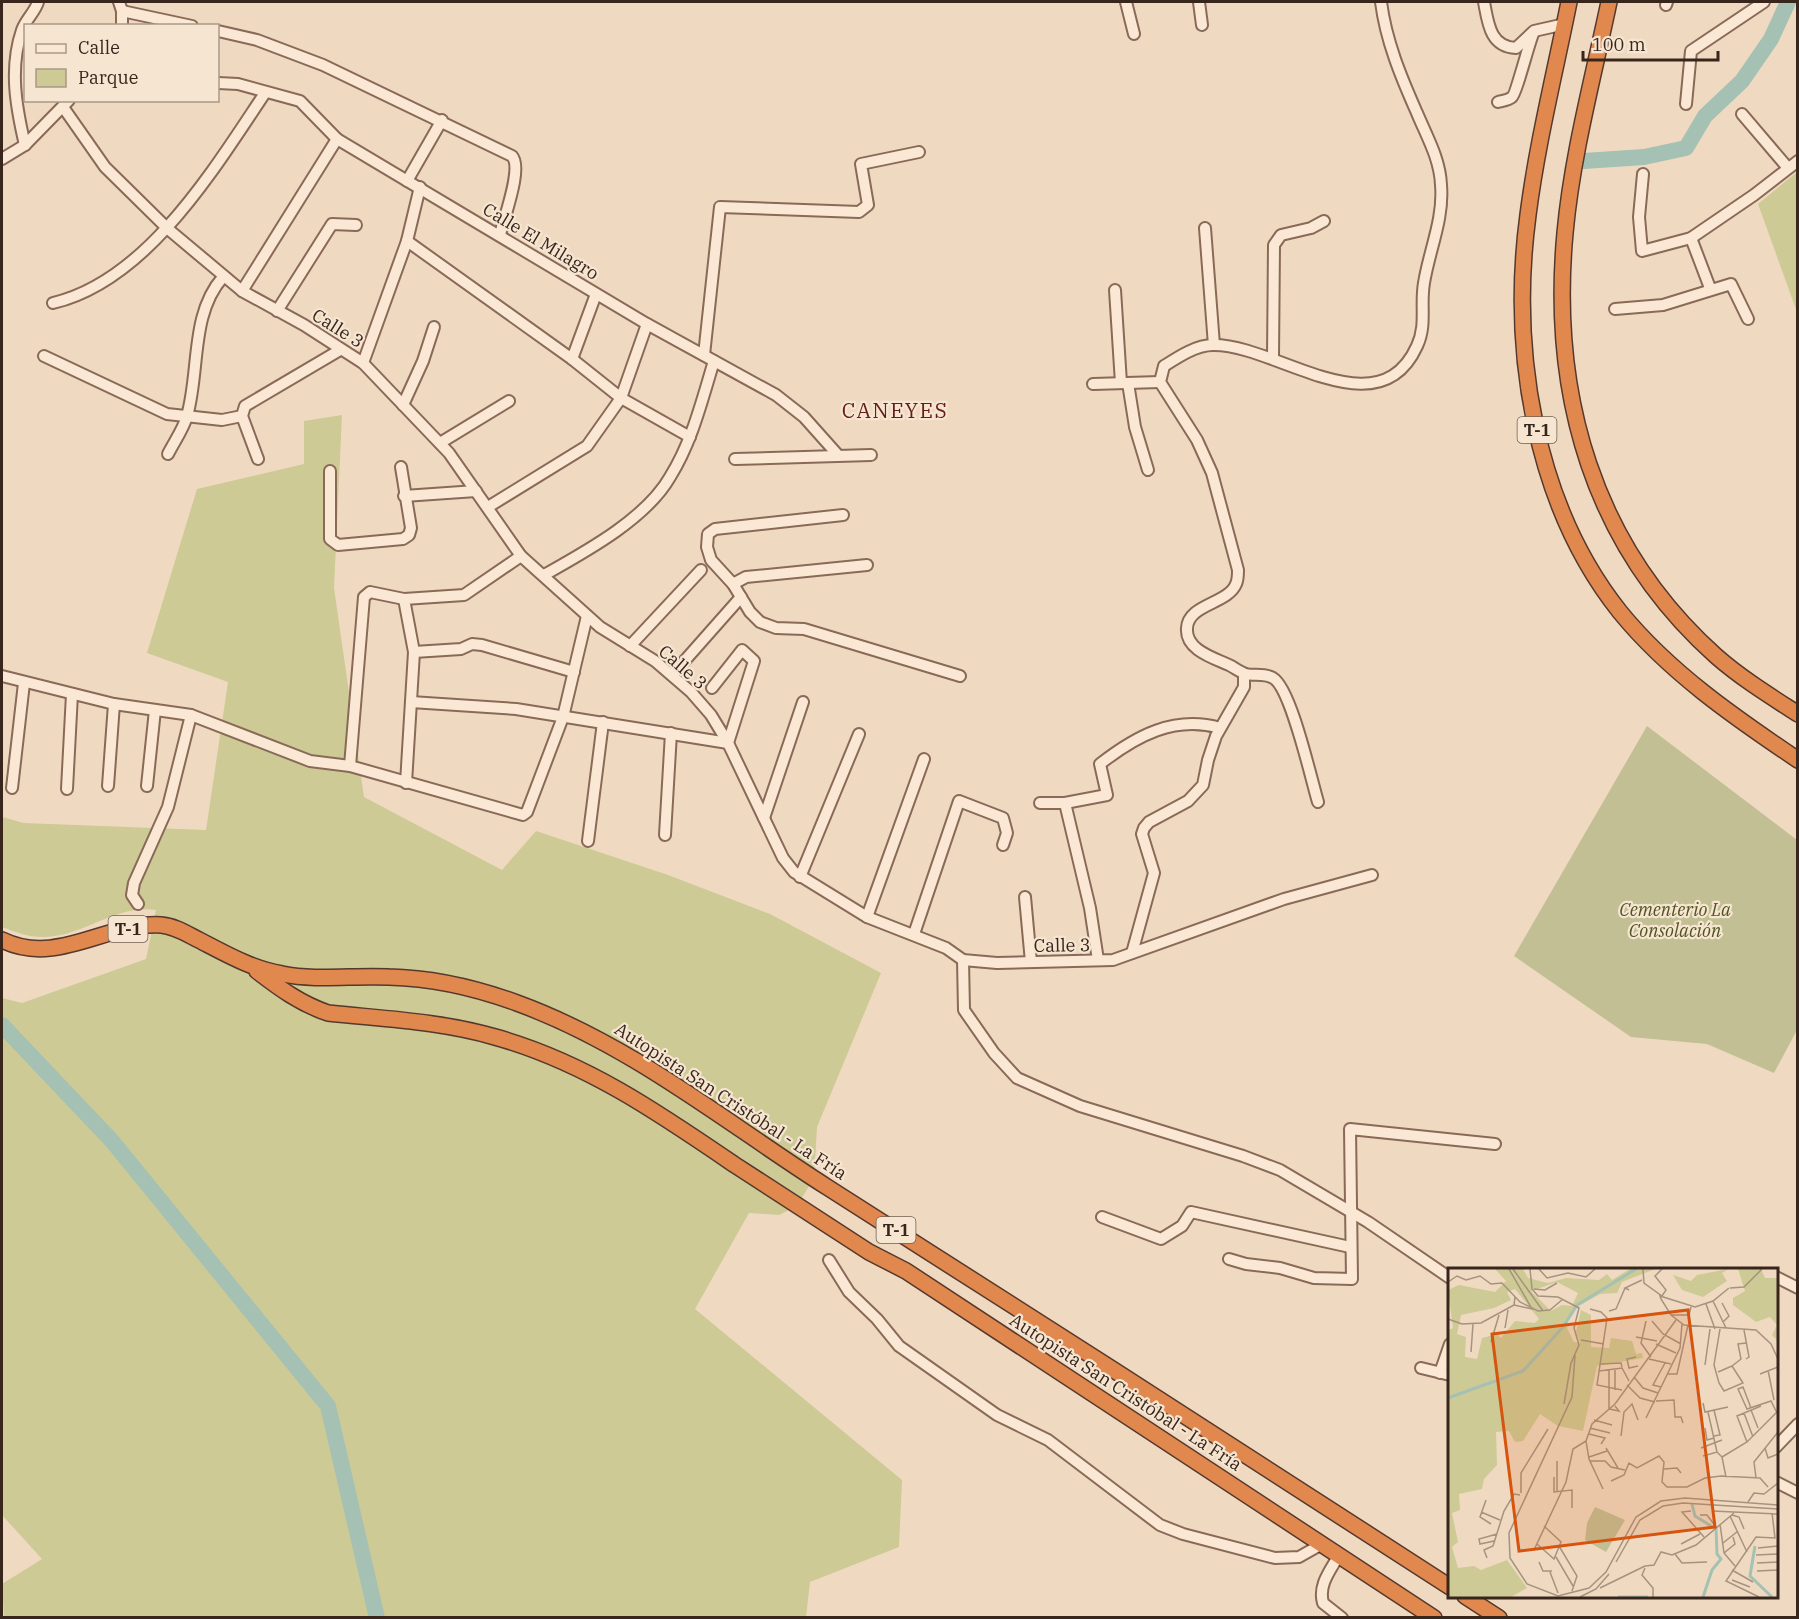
<svg xmlns="http://www.w3.org/2000/svg" width="1799" height="1619" font-family="'IBM Plex Serif',serif">
	<style>
		.green { fill: #cdca95 }
		.cemetery { fill: #c2bf94 }
		.lines { fill: none; stroke-linecap: round; stroke-linejoin: round }
		.river { stroke: #a4c1b4; stroke-width: 16 }
		.minor-casing { stroke: #896a58; stroke-width: 14 }
		.highway-casing { stroke: #56392d; stroke-width: 18 }
		.minor { stroke: #fae8d5; stroke-width: 10 }
		.highway { stroke: #e1884f; stroke-width: 15 }
		.labels { text-anchor: middle; dominant-baseline: central; stroke-width: 4.5; stroke-linejoin: round; paint-order: stroke }
		.shield { fill: #f6e5d1; stroke: #715f53; stroke-width: 1.5 }
		.shield-label { font-size: 16px; font-weight: bold; fill: #38261d }
		.street-label { font-size: 18px; fill: #38261d; stroke: #f6e5d1 }
		.park-label { font-size: 18px; font-style: italic; fill: #515523; stroke: #f6e5d1 }
		.quarter-label { font-size: 21px; letter-spacing: 1.5px; fill: #661e1b; stroke: #f6e5d1 }
		.inset-river { fill: none; stroke: #a4c1b4; stroke-width: 3 }
		.inset-road { fill: none; stroke: #a6927f; stroke-width: 1.5 }
		.view { fill: #d6540e; fill-opacity: 0.15; stroke: #d6540e; stroke-width: 3 }
		.inset-edge { fill: none; stroke: #38261d; stroke-width: 3 }
	</style>
	<rect width="100%" height="100%" fill="#efdac1"/>
	<g class="green">
		<polygon points="1797,172 1797,312 1758,204"/>
		<path d="M 342,415 L 334,588 L 364,797 L 502,870 L 536,831 L 668,875 L 770,914 L 881,973 L 817,1127 L 814,1178 L 797,1206 L 779,1215 L 749,1213 L 695,1309 L 902,1480 L 899,1547 L 810,1582 L 806,1617 L 4,1618 L 2,1584 L 42,1559 L 2,1515 L 2,998 L 22,1003 L 146,959 L 156,910 C 116,904 83,937 43,937 C 28,937 15,932 2,927 L 2,817 L 24,823 L 206,830 L 228,682 L 147,653 L 197,489 L 304,464 L 304,421 Z"/>
	</g>
	<polygon class="cemetery" points="1647,726 1797,840 1797,1030 1774,1073 1707,1044 1631,1037 1514,956"/>
	<g class="lines">
		<g class="river">
			<polyline points="1584,161 1644,157 1686,148 1705,116 1742,81 1771,39 1788,2"/>
			<polyline points="2,1025 112,1141 328,1406 377,1618"/>
		</g>
		<defs>
			<g id="minor">
				<polyline points="119,2 122,11 122,26"/>
				<polyline points="1126,2 1134,34"/>
				<polyline points="1199,2 1202,25"/>
				<path d="M 1484,2 C 1488,23 1490,47 1516,48 L 1534,31 L 1565,24"/>
				<polyline points="1666,5 1667,2"/>
				<polyline points="122,11 192,26"/>
				<path d="M 218,31 L 257,40 L 323,65 L 512,156 C 523,168 504,217 500,235"/>
				<polyline points="218,83 238,84 300,101 337,139 647,324 776,395 804,417 837,454"/>
				<path d="M 1498,102 C 1502,101 1509,100 1512,97 C 1516,94 1529,43 1533,34"/>
				<polyline points="1686,104 1691,51 1764,2"/>
				<polyline points="63,107 105,167 168,229 242,291 304,325 363,363 449,453 521,556 600,627 655,661 691,692 711,715 728,743 783,858 794,872 867,917 946,948 963,960 997,963 1113,960 1284,899 1372,875"/>
				<polyline points="1742,114 1788,168"/>
				<path d="M 25,145 C 16,107 9,68 22,30 C 26,19 35,12 38,2"/>
				<polyline points="2,159 25,145 69,100"/>
				<polyline points="1643,174 1639,217 1642,251 1691,238 1754,195 1798,161"/>
				<polyline points="407,181 442,120"/>
				<polyline points="1205,228 1214,345"/>
				<polyline points="1691,238 1710,288"/>
				<polyline points="407,241 572,359 596,294"/>
				<polyline points="1115,290 1121,383"/>
				<polyline points="242,291 337,139"/>
				<path d="M 53,303 C 147,281 214,169 265,93"/>
				<polyline points="1615,309 1663,305 1731,284 1748,319"/>
				<polyline points="277,311 332,224 356,225"/>
				<polyline points="704,355 720,207 859,212 868,205 861,164 919,152"/>
				<polyline points="44,356 167,414 222,420 242,416"/>
				<polyline points="1273,357 1274,245 1281,235 1311,228 1324,221"/>
				<polyline points="572,359 621,398 690,437"/>
				<polyline points="363,363 407,241 420,187"/>
				<polyline points="1128,383 1135,427 1148,470"/>
				<polyline points="1093,384 1160,382"/>
				<polyline points="403,405 423,361 434,327"/>
				<polyline points="440,443 509,401"/>
				<path d="M 168,454 C 174,442 184,428 187,416 C 200,371 190,314 223,277"/>
				<polyline points="258,459 242,416 245,406 340,350"/>
				<polyline points="735,459 871,455"/>
				<polyline points="330,471 330,539 338,545 403,539 409,535 411,528 401,467"/>
				<polyline points="404,496 476,491"/>
				<polyline points="488,507 587,446 621,398 647,324"/>
				<polyline points="843,515 715,529 708,534 707,547 711,560 733,584 750,612 760,622 776,628 804,629 960,676"/>
				<path d="M 544,575 C 585,552 646,519 670,477 C 692,442 702,400 714,361"/>
				<polyline points="733,584 746,577 867,565"/>
				<polyline points="630,646 701,570"/>
				<polyline points="414,652 461,649 472,644 482,645 574,672"/>
				<polyline points="672,675 741,597"/>
				<polyline points="2,676 114,704 191,715 310,761 350,766 523,815 527,812 563,717 587,616"/>
				<polyline points="411,702 516,709 728,743 754,661 742,650 712,688"/>
				<polyline points="350,766 364,597 370,592 404,599"/>
				<polyline points="406,783 414,652 404,599 464,595 521,556"/>
				<polyline points="108,786 114,704"/>
				<polyline points="147,786 155,710"/>
				<polyline points="12,788 24,683"/>
				<polyline points="67,789 72,694"/>
				<path d="M 1318,802 C 1311,779 1291,688 1273,678 C 1265,673 1254,676 1246,674 C 1240,672 1235,668 1229,665 C 1214,658 1185,650 1187,628 C 1188,604 1228,604 1236,584 C 1238,580 1238,574 1238,570 L 1212,473 L 1197,440 L 1160,382 L 1164,366 C 1178,357 1196,345 1213,345 C 1276,344 1378,432 1417,346 C 1427,325 1420,305 1424,283 C 1429,251 1444,219 1441,185 C 1440,159 1427,137 1417,113 C 1401,77 1386,41 1381,2"/>
				<path d="M 1040,803 L 1065,803 L 1107,795 L 1100,764 C 1136,736 1174,715 1220,728"/>
				<polyline points="1065,803 1090,908 1098,960"/>
				<polyline points="764,818 803,702"/>
				<polyline points="665,835 671,733"/>
				<polyline points="588,841 603,722"/>
				<polyline points="800,877 859,734"/>
				<polyline points="1025,897 1031,962"/>
				<polyline points="138,904 132,895 134,883 168,807 191,715"/>
				<polyline points="867,917 924,759"/>
				<polyline points="914,934 959,801 1003,818 1007,833 1003,845"/>
				<polyline points="1132,953 1154,873 1142,834 1144,828 1149,822 1188,801 1203,785 1208,760 1216,736 1244,687 1244,674"/>
				<polyline points="963,960 964,1010 994,1053 1017,1078 1080,1106 1243,1156 1280,1170 1368,1222 1450,1278"/>
				<polyline points="1102,1217 1161,1239 1182,1226 1191,1212 1350,1247"/>
				<polyline points="1229,1259 1246,1264 1280,1268 1314,1278 1352,1279 1350,1129 1495,1144"/>
				<polyline points="829,1260 849,1292 877,1319 899,1346 997,1415 1048,1440 1160,1525 1183,1534 1275,1558 1299,1557 1322,1544"/>
				<polyline points="1776,1277 1798,1288"/>
				<polyline points="1421,1368 1450,1375"/>
				<polyline points="1440,1373 1450,1344"/>
				<polyline points="1776,1447 1798,1424"/>
				<polyline points="1776,1482 1798,1493"/>
				<path d="M 1339,1555 C 1330,1571 1318,1585 1323,1603 L 1342,1618"/>
			</g>
			<g id="highway">
				<path d="M 1569,2 C 1555,72 1537,144 1528,215 C 1510,349 1534,504 1620,612 C 1669,672 1734,717 1798,760"/>
				<path d="M 1609,2 C 1593,78 1572,156 1565,233 C 1550,395 1593,546 1716,656 C 1741,678 1770,696 1798,714"/>
				<path d="M 2,940 C 57,967 106,922 161,925 C 175,926 187,934 199,940 C 226,954 252,969 282,974 C 317,981 354,975 389,977 C 433,978 476,988 517,1003 C 632,1045 725,1122 827,1187 C 1036,1319 1242,1453 1450,1587"/>
				<path d="M 257,971 C 279,988 301,1004 328,1013 C 384,1019 440,1021 495,1037 C 585,1062 659,1113 735,1165 C 779,1194 824,1223 869,1252 L 906,1271 L 1434,1618"/>
				<polyline points="1465,1596 1499,1618"/>
			</g>
		</defs>
		<use href="#minor" class="minor-casing"/>
		<use href="#highway" class="highway-casing"/>
		<use href="#minor" class="minor"/>
		<use href="#highway" class="highway"/>
	</g>
	<g class="labels">
		<g class="shield">
			<rect x="1517.5" y="417" width="39" height="26" rx="4.5"/>
			<rect x="108.5" y="916" width="39" height="26" rx="4.5"/>
			<rect x="876.5" y="1217" width="39" height="26" rx="4.5"/>
		</g>
		<g class="shield-label">
			<text x="1537" y="430">T-1</text>
			<text x="128" y="929">T-1</text>
			<text x="896" y="1230">T-1</text>
		</g>
		<g class="street-label">
			<text transform="translate(541 241) rotate(31)">Calle El Milagro</text>
			<text transform="translate(338 328) rotate(32)">Calle 3</text>
			<text transform="translate(683 667) rotate(41)">Calle 3</text>
			<text transform="translate(1062 945) rotate(-1)">Calle 3</text>
			<text transform="translate(731 1101) rotate(33)">Autopista San Cristóbal - La Fría</text>
			<text transform="translate(1126 1392) rotate(33)">Autopista San Cristóbal - La Fría</text>
		</g>
		<g class="park-label">
			<text x="1675" y="909">Cementerio La<tspan x="1675" dy="21">Consolación</tspan></text>
		</g>
		<g class="quarter-label">
			<text x="895" y="410">CANEYES</text>
		</g>
	</g>
	<g transform="translate(1448 1268)">
		<rect width="330" height="330" fill="#efdac1"/>
		<path d="M 47,1 L 75,1 L 80,10 L 100,15 L 118,10 L 151,12 L 159,6 L 164,12 L 182,1 L 207,1 L 174,14 L 169,25 L 152,26 L 129,39 L 120,51 L 119,60 L 126,74 L 132,75 L 128,64 L 133,42 L 143,47 L 143,79 L 161,80 L 163,70 L 184,73 L 188,86 L 194,85 L 195,90 L 149,98 L 135,163 L 110,158 L 92,146 L 75,173 L 67,174 L 61,163 L 48,164 L 49,197 L 36,211 L 34,221 L 11,226 L 12,242 L 4,245 L 10,274 L 4,279 L 10,300 L 26,298 L 33,302 L 59,292 L 79,320 L 63,329 L 0,329 L 0,62 L 5,60 L 0,22 L 11,17 L 47,24 L 58,13 ZM 109,14 L 130,25 L 124,38 L 114,37 L 103,43 L 83,23 ZM 67,21 L 91,51 L 87,55 L 67,53 L 53,70 L 49,66 L 34,70 L 29,91 L 17,89 L 18,69 L 9,66 L 13,47 L 46,40 L 63,32 L 59,24 ZM 280,1 L 274,5 L 279,13 L 255,29 L 234,22 L 225,7 L 243,13 L 249,7 ZM 290,1 L 313,1 L 317,10 L 330,10 L 330,73 L 324,67 L 329,57 L 322,49 L 308,54 L 285,37 L 285,30 L 297,23 Z" fill="#cdca95" fill-rule="evenodd"/>
		<path d="M 147,239 L 177,252 L 158,284 L 137,272 L 139,255 Z" fill="#c2bf94"/>
		<path class="inset-river" d="M 0,130 L 75,103 L 115,59 L 129,37 L 188,1M 244,236 L 247,248 L 268,261 L 269,286 L 273,291 L 264,302 L 255,329M 307,278 L 302,308 L 324,329M 170,329 L 200,329"/>
		<path class="inset-road" d="M 61,1 L 84,41 L 66,37 L 67,29M 65,1 L 95,43M 82,1 L 84,21 L 90,28 L 110,29 L 131,40 L 126,60 L 131,77 L 123,95 L 116,136M 91,1 L 99,10 L 120,5 L 138,9 L 147,1M 195,1 L 196,15 L 214,28 L 218,22 L 207,8 L 214,1M 0,14 L 9,8 L 18,12 L 32,8 L 43,16 L 54,15 L 72,34 L 90,43 L 102,42 L 115,31M 281,20 L 265,33 L 247,39 L 212,28 L 213,31 L 223,47 L 236,57 L 308,62 L 323,76 L 330,91M 282,20 L 296,19 L 314,1M 86,21 L 97,22 L 109,15M 181,22 L 177,20 L 194,12M 265,33 L 278,60M 274,35 L 281,48 L 275,54M 258,36 L 267,61M 142,41 L 153,44 L 159,50 L 149,117 L 174,122M 161,43 L 168,41 L 177,20M 223,47 L 241,47 L 243,39M 0,51 L 14,56 L 33,55 L 66,37M 198,53 L 193,75 L 203,89M 204,53 L 215,66 L 233,76M 57,60 L 60,42M 296,62 L 301,89 L 298,91M 188,69 L 209,73M 133,72 L 156,76M 43,74 L 51,47M 208,76 L 228,85M 23,84 L 25,56M 127,87 L 124,129 L 61,265 L 62,290 L 79,316 L 110,328 L 141,320 L 158,304 L 188,249 L 213,233 L 237,230 L 330,237M 188,89 L 179,91 L 181,100 L 190,98M 201,91 L 223,96M 153,96 L 173,95 L 174,99M 257,97 L 262,61M 284,98 L 293,91 L 290,76 L 298,75M 161,102 L 161,141 L 171,143 L 167,138M 320,102 L 326,132M 151,103 L 174,100 L 181,113M 270,104 L 284,98 L 295,115 L 276,123 L 271,115 L 266,97 L 272,61M 219,106 L 229,106 L 240,57M 312,106 L 330,99M 186,109 L 195,120 L 210,125M 179,117 L 192,130 L 207,134M 213,119 L 205,117 L 217,95M 167,122 L 167,102M 208,133 L 226,132 L 227,149 L 233,149 L 235,155M 255,135 L 257,144 L 280,139M 303,140 L 295,119 L 290,121 L 299,141 L 323,133 L 329,145M 266,142 L 272,167 L 266,168M 303,142 L 310,160M 260,144 L 269,184M 296,145 L 305,169M 198,150 L 232,80 L 234,56M 146,152 L 164,157M 142,160 L 162,165M 257,160 L 259,172 L 266,170M 141,166 L 157,170 L 153,176M 173,168 L 176,144 L 184,136 L 190,152M 299,174 L 289,148 L 313,138M 158,180 L 170,200M 253,180 L 274,172M 317,180 L 320,190 L 330,186M 255,188 L 269,184 L 274,189 L 278,209M 141,189 L 159,183M 274,189 L 299,174 L 330,143M 109,193 L 109,224M 142,193 L 157,193 L 163,199 L 177,202M 216,201 L 229,200 L 233,205M 106,209 L 106,224 L 124,222 L 124,240M 308,210 L 306,194 L 330,164M 163,213 L 176,207 L 181,195 L 189,200 L 211,188 L 216,194 L 214,214 L 219,219 L 239,219 L 257,210 L 273,208 L 312,210 L 320,219M 155,221 L 141,191 L 138,173 L 144,156 L 167,136 L 228,52M 73,225 L 73,205 L 100,161M 38,232 L 32,249 L 43,256M 300,234 L 306,225 L 316,226 L 330,215M 243,243 L 234,244 L 256,269M 264,243 L 330,246M 33,244 L 52,252M 252,247 L 259,247 L 268,259M 284,247 L 291,249 L 296,261M 282,248 L 299,284M 272,256 L 276,285 L 287,298M 46,273 L 32,276 L 31,271 L 49,266M 275,275 L 290,263M 89,276 L 106,291 L 113,274 L 96,258M 233,276 L 252,266M 111,278 L 129,308 L 124,323M 310,280 L 330,278M 86,282 L 118,214 L 125,181 L 138,173M 276,285 L 287,276 L 285,269M 227,286 L 234,295 L 259,294M 308,287 L 330,286M 108,289 L 125,318M 39,290 L 36,282 L 45,278 L 56,243 L 66,226 L 72,227M 91,294 L 95,303 L 104,303M 168,294 L 192,252 L 215,238 L 235,235 L 330,241M 309,295 L 330,294M 197,298 L 206,297 L 213,284 L 224,287 L 248,277 L 286,245M 197,300 L 194,307 L 205,320 L 205,329M 284,302 L 305,314M 309,303 L 330,302M 102,304 L 110,325M 284,312 L 302,319M 152,320 L 197,298M 132,329 L 148,321 L 161,306M 311,329 L 278,313 L 308,269 L 327,270 L 324,245"/>
		<path class="view" d="M 240,42 L 267,259 L 71,283 L 44,66 Z"/>
		<rect width="330" height="330" class="inset-edge"/>
	</g>
	<rect width="1799" height="1619" fill="none" stroke="#38261d" stroke-width="6"/>
	<rect x="24" y="24" width="195" height="78" fill="#f6e5d1" stroke="#aa9989" stroke-width="1.5"/>
	<rect x="36" y="44" width="30" height="9" fill="#fae8d5" stroke="#aa9989" stroke-width="1.5"/>
	<text x="78" y="54" font-size="18" fill="#38261d">Calle</text>
	<rect x="36" y="69" width="30" height="18" fill="#cdca95" stroke="#aa9989" stroke-width="1.5"/>
	<text x="78" y="84" font-size="18" fill="#38261d">Parque</text>
	<path d="M1583 51v9h135v-9" fill="none" stroke="#38261d" stroke-width="3"/>
	<text x="1592" y="51" font-size="18" fill="#38261d" stroke="#f6e5d1" stroke-width="4.5" paint-order="stroke">100 m</text>
</svg>
